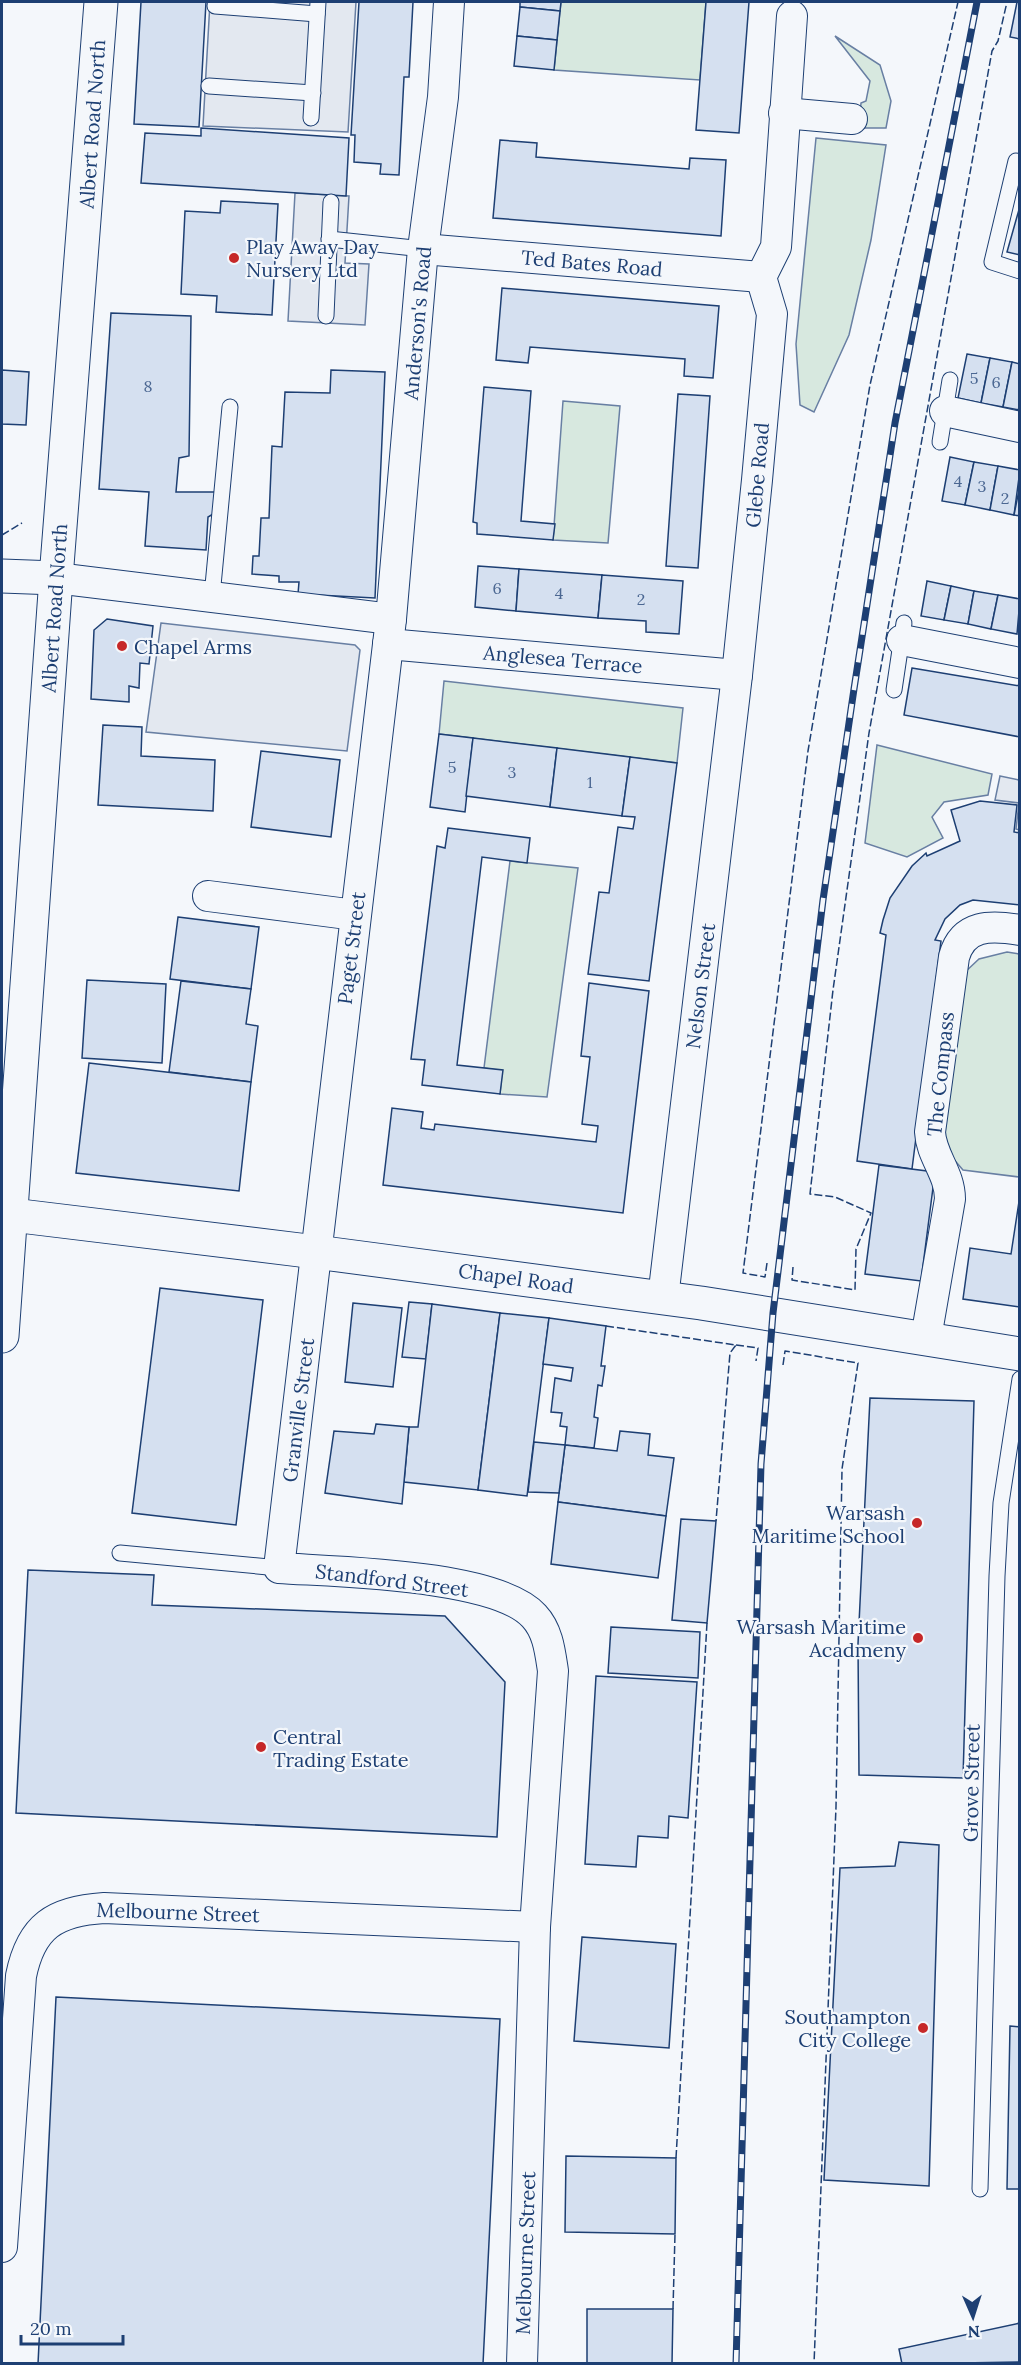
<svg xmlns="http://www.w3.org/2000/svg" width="1021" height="2365" font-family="Lora,serif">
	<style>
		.green { fill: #d7e8df; stroke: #687fa3; stroke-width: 1.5 }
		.parking { fill: #e3e8f0; stroke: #687fa3; stroke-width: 1.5 }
		.building { fill: #d5e0f0; stroke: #1d3f73; stroke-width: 1.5 }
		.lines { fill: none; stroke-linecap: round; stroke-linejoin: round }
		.lane-casing { stroke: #1d3f73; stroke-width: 17 }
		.street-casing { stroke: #1d3f73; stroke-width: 32 }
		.secondary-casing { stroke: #1d3f73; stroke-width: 35 }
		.lane { stroke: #f4f7fb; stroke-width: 15 }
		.street { stroke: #f4f7fb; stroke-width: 30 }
		.secondary { stroke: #f4f7fb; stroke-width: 33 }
		.rail-casing { stroke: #1d3f73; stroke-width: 7 }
		.rail { stroke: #f4f7fb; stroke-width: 4.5; stroke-dasharray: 14; stroke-linecap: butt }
		.fence { stroke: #1d3f73; stroke-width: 1.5; stroke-dasharray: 8 3; stroke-linecap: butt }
		.poi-dot { fill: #c62828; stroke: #f4f7fb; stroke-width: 2 }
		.labels { text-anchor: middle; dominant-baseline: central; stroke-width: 4.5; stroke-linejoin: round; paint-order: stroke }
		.number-label { font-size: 16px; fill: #4b6792 }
		.street-label { font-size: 20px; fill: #1d3f73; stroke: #f4f7fb }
		.poi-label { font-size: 20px; fill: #1d3f73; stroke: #f4f7fb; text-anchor: start }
	</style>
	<rect width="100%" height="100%" fill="#f4f7fb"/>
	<g class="green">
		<polygon points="561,2 706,2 700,80 554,70"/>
		<polygon points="835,36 880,65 891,101 886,128 859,128 861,103 866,101 870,81"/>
		<polygon points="816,138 886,145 871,240 849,335 814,412 800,405 796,344"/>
		<polygon points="563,401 620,406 608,543 553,540"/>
		<polygon points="444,681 683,708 677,763 439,734"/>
		<polygon points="877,745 992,774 988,795 944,802 932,817 943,838 907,857 865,843"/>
		<polygon points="510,861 578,868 547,1097 500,1094 502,1071 484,1068"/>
		<polygon points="1007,952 1019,954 1019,1177 963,1170 951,1156 944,1137 964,973 979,959"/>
	</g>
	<g class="parking">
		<polygon points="210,2 356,2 348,132 203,126"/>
		<polygon points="295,193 349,196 345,263 369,264 365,325 288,321"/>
		<polygon points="161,623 355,645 360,650 347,751 146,732"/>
		<polygon points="1000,776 1019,780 1019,830 1016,829 1019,803 995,800"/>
	</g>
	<g class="building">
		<polygon points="141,2 206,2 199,127 134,124"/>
		<polygon points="359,2 413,2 409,77 404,77 399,175 380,174 381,164 354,162 355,135 351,135"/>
		<polygon points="520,2 561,2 560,11 520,7"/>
		<polygon points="706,2 749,2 739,133 696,130"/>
		<polygon points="1017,2 1020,2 1020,39 1010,37"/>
		<polygon points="520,7 560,11 557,40 517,36"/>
		<polygon points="517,36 557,40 554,70 514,66"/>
		<polygon points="201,128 349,138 346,196 141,183 145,133 201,136"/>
		<polygon points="500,140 537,143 536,157 689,169 690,158 726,160 721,236 493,218"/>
		<polygon points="221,201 278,204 272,315 216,312 217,296 181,294 185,211 220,213"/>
		<polygon points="1020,206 1020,255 1007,252"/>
		<polygon points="502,288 719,306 713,378 684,376 685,359 530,347 528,363 496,360"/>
		<polygon points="111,313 191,316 189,456 179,458 176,492 217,492 215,513 208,517 206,550 145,546 149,492 99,489"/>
		<polygon points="967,354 990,358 981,403 958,398"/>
		<polygon points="990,358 1012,362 1003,407 981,403"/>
		<polygon points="1012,362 1020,364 1020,410 1003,407"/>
		<polygon points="2,370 29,372 26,425 2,424"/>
		<polygon points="331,370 385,372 375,598 298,594 299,582 279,582 279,576 252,574 253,556 259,556 261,518 269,518 272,446 282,447 285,392 330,393"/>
		<polygon points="484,387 531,391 521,521 555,524 553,540 477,534 477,523 473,522"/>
		<polygon points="678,394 710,396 698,568 666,566"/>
		<polygon points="950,457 974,462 965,505 942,501"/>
		<polygon points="974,462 998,466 990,510 965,505"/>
		<polygon points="998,466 1020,470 1014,515 990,510"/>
		<polygon points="1020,485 1020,516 1014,515"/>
		<polygon points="478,566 519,569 516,611 475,607"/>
		<polygon points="519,569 602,575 598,618 516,611"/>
		<polygon points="602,575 683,581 679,634 646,632 646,621 598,618"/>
		<polygon points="927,581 951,586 944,620 921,616"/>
		<polygon points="951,586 974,591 968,624 944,620"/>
		<polygon points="974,591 998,595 991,629 968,624"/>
		<polygon points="998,595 1020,599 1017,634 991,629"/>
		<polygon points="107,619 153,626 149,664 140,663 139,688 129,686 129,702 91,699 94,630"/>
		<polygon points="912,668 1020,686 1020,737 904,715"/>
		<polygon points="103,725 142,727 141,756 215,760 213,811 98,805"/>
		<polygon points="439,734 473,738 465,812 430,807"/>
		<polygon points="473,738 557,748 550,807 466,796"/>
		<polygon points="557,748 630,757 622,816 550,807"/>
		<polygon points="261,751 340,760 331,837 251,827"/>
		<polygon points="630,757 677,763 649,981 588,974 599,892 609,893 618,827 633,829 635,817 622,816"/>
		<polygon points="980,801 1017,805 1014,832 1020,833 1020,905 973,900 960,905 945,919 935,940 941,941 912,1169 857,1161 886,935 880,933 883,920 890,898 912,866 926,853 927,856 960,841 951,810"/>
		<polygon points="448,828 530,838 527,863 482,857 457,1065 503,1070 500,1094 422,1085 425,1060 411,1059 437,846 445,848"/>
		<polygon points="178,917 259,927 251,989 170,979"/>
		<polygon points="87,980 166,984 162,1063 82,1058"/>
		<polygon points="181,981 251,989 246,1024 258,1026 251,1082 169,1072"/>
		<polygon points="589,983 649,991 623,1213 383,1185 392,1108 423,1112 421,1128 434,1130 435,1124 596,1142 598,1126 582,1124 590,1057 581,1056"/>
		<polygon points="89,1063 251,1082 239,1191 76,1173"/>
		<polygon points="879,1165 935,1172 921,1281 865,1274"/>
		<polygon points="1020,1195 1020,1307 963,1299 970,1248 1011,1254"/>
		<polygon points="160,1288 263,1300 236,1525 132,1513"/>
		<polygon points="409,1302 432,1304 426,1359 402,1357"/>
		<polygon points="353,1303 402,1308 393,1387 345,1382"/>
		<polygon points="432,1304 500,1313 478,1490 404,1482 409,1427 418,1427"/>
		<polygon points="500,1313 549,1318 527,1496 478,1490"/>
		<polygon points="549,1318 606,1326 601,1366 605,1366 602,1386 598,1385 594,1417 598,1418 594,1448 565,1445 567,1427 560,1426 562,1413 551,1412 555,1378 571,1381 573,1368 543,1364"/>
		<polygon points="870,1398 974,1401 963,1778 859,1775 858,1644"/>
		<polygon points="376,1424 409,1427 402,1504 325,1493 334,1431 374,1434"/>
		<polygon points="620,1431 650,1434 648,1455 674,1458 666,1516 558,1502 565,1445 617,1451"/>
		<polygon points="534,1442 565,1445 559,1493 528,1492"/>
		<polygon points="558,1502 666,1516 658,1578 551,1564"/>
		<polygon points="681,1519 716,1521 707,1623 672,1620"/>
		<polygon points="28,1570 154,1575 152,1605 445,1616 505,1682 497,1837 16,1813"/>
		<polygon points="611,1627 700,1632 698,1678 608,1673"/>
		<polygon points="596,1676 697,1682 688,1818 669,1816 668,1838 638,1836 636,1867 585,1864"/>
		<polygon points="899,1842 939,1845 929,2186 824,2180 840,1868 895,1866"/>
		<polygon points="582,1937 676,1944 669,2048 574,2041"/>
		<polygon points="56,1997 500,2019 483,2364 38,2364"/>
		<polygon points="1010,2026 1020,2027 1020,2189 1007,2189"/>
		<polygon points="566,2156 676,2158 675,2234 565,2232"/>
		<polygon points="587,2309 673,2309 672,2364 587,2364"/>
		<polygon points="1020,2323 1020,2362 902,2364 899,2349"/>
	</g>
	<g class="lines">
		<defs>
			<g id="lane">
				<polyline points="215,6 317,14"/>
				<polyline points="209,86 313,93"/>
				<polyline points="311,118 318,2"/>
				<polyline points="1020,162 1016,161 992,262 1020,271"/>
				<polyline points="329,239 423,249"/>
				<polyline points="326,316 331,202"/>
				<polyline points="940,442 950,380"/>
				<polyline points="212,596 230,407"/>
				<polyline points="894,690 904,623"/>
				<polyline points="120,1553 279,1568"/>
				<polyline points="980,2189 997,1576 1001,1503 1020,1379"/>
			</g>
			<g id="street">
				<path d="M 449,2 L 443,97 L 423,249 L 391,619 L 279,1568 C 336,1572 496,1574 534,1616 C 548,1631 550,1651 553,1671 L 535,1927 L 522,2364"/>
				<polyline points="784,113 852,119"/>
				<polyline points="423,249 761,277"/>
				<polyline points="761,277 776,247 792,16"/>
				<polyline points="945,411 1020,427"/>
				<polyline points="56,578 391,619"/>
				<polyline points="902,640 1020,663"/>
				<polyline points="388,644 737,675"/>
				<polyline points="208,896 355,915"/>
				<polyline points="663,1298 737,675 757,480 772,314 761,277"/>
				<path d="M 926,1338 L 950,1199 C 950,1173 931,1156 930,1132 L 954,957 C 963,924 991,925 1020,930"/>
				<path d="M 2,2247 L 21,1976 C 31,1926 55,1911 104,1908 L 535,1927"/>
			</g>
			<g id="secondary">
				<polyline points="2,576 56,578"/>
				<polyline points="12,1215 316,1252 701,1303 1020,1354"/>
				<polyline points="2,1336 56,578 101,2"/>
			</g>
		</defs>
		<use href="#lane" class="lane-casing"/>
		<use href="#street" class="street-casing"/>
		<use href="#secondary" class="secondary-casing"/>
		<use href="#lane" class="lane"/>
		<use href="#street" class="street"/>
		<use href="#secondary" class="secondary"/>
		<defs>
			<polyline id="rail" points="736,2364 761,1464 773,1313 823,900 854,689 895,423 977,2"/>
		</defs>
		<use href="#rail" class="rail-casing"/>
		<use href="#rail" class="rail"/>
		<g class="fence">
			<polyline points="2,535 22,523"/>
			<polyline points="767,1263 765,1277 743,1273 808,751 870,385 958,2"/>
			<polyline points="793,1267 792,1280 855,1290 856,1249 871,1213 835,1197 810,1194 833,990 869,733 992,51 998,41 1007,2"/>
			<polyline points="606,1326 736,1345 730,1353 716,1521"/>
			<polyline points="736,1345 758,1348 756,1361"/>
			<polyline points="783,1365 785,1351 858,1363 842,1469 836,1807 814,2364"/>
			<polyline points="676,2158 707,1623"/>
			<polyline points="673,2309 675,2234"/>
		</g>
	</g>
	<g class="poi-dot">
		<circle cx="234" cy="258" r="6"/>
		<circle cx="122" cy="646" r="6"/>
		<circle cx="917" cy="1523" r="6"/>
		<circle cx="918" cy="1638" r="6"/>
		<circle cx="261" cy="1747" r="6"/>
		<circle cx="923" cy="2028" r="6"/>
	</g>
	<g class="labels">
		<g class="number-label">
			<text x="974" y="378">5</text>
			<text x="996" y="382">6</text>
			<text x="148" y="386">8</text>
			<text x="958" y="481">4</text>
			<text x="982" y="486">3</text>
			<text x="1005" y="498">2</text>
			<text x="497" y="588">6</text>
			<text x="559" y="593">4</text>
			<text x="641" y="599">2</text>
			<text x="452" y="767">5</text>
			<text x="512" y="772">3</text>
			<text x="590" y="782">1</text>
		</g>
		<g class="street-label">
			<text transform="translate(92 124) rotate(-86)">Albert Road North</text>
			<text transform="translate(592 263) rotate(5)">Ted Bates Road</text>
			<text transform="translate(417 323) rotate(-85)">Anderson's Road</text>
			<text transform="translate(757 475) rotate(-85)">Glebe Road</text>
			<text transform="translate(54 608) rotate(-86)">Albert Road North</text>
			<text transform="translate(563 659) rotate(5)">Anglesea Terrace</text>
			<text transform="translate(351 948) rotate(-83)">Paget Street</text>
			<text transform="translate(700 986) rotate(-83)">Nelson Street</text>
			<text transform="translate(940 1074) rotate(-84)">The Compass</text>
			<text transform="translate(516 1278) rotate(8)">Chapel Road</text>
			<text transform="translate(298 1410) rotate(-83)">Granville Street</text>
			<text transform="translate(392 1580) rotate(7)">Standford Street</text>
			<text transform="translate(971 1783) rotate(-89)">Grove Street</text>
			<text transform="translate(178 1912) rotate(2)">Melbourne Street</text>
			<text transform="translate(525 2253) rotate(-88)">Melbourne Street</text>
		</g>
		<g class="poi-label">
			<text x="246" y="246">Play Away Day<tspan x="246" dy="23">Nursery Ltd</tspan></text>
			<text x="134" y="646">Chapel Arms</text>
			<text x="905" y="1512" text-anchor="end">Warsash<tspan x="905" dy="23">Maritime School</tspan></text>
			<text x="906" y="1626" text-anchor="end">Warsash Maritime<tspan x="906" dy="23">Acadmeny</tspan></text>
			<text x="273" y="1736">Central<tspan x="273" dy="23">Trading Estate</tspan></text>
			<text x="911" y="2016" text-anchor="end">Southampton<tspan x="911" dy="23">City College</tspan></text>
		</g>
	</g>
	<rect width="1021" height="2365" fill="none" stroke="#1d3f73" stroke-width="6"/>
	<g transform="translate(973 2317) rotate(177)" stroke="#f4f7fb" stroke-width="4.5" paint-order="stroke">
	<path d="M0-4.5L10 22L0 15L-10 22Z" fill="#1d3f73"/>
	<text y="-9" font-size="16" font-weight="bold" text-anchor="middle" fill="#1d3f73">N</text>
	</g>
	<path d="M21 2335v9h102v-9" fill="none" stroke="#1d3f73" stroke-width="3"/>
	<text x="30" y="2335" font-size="18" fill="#1d3f73" stroke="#f4f7fb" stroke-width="4.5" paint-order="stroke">20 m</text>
</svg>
